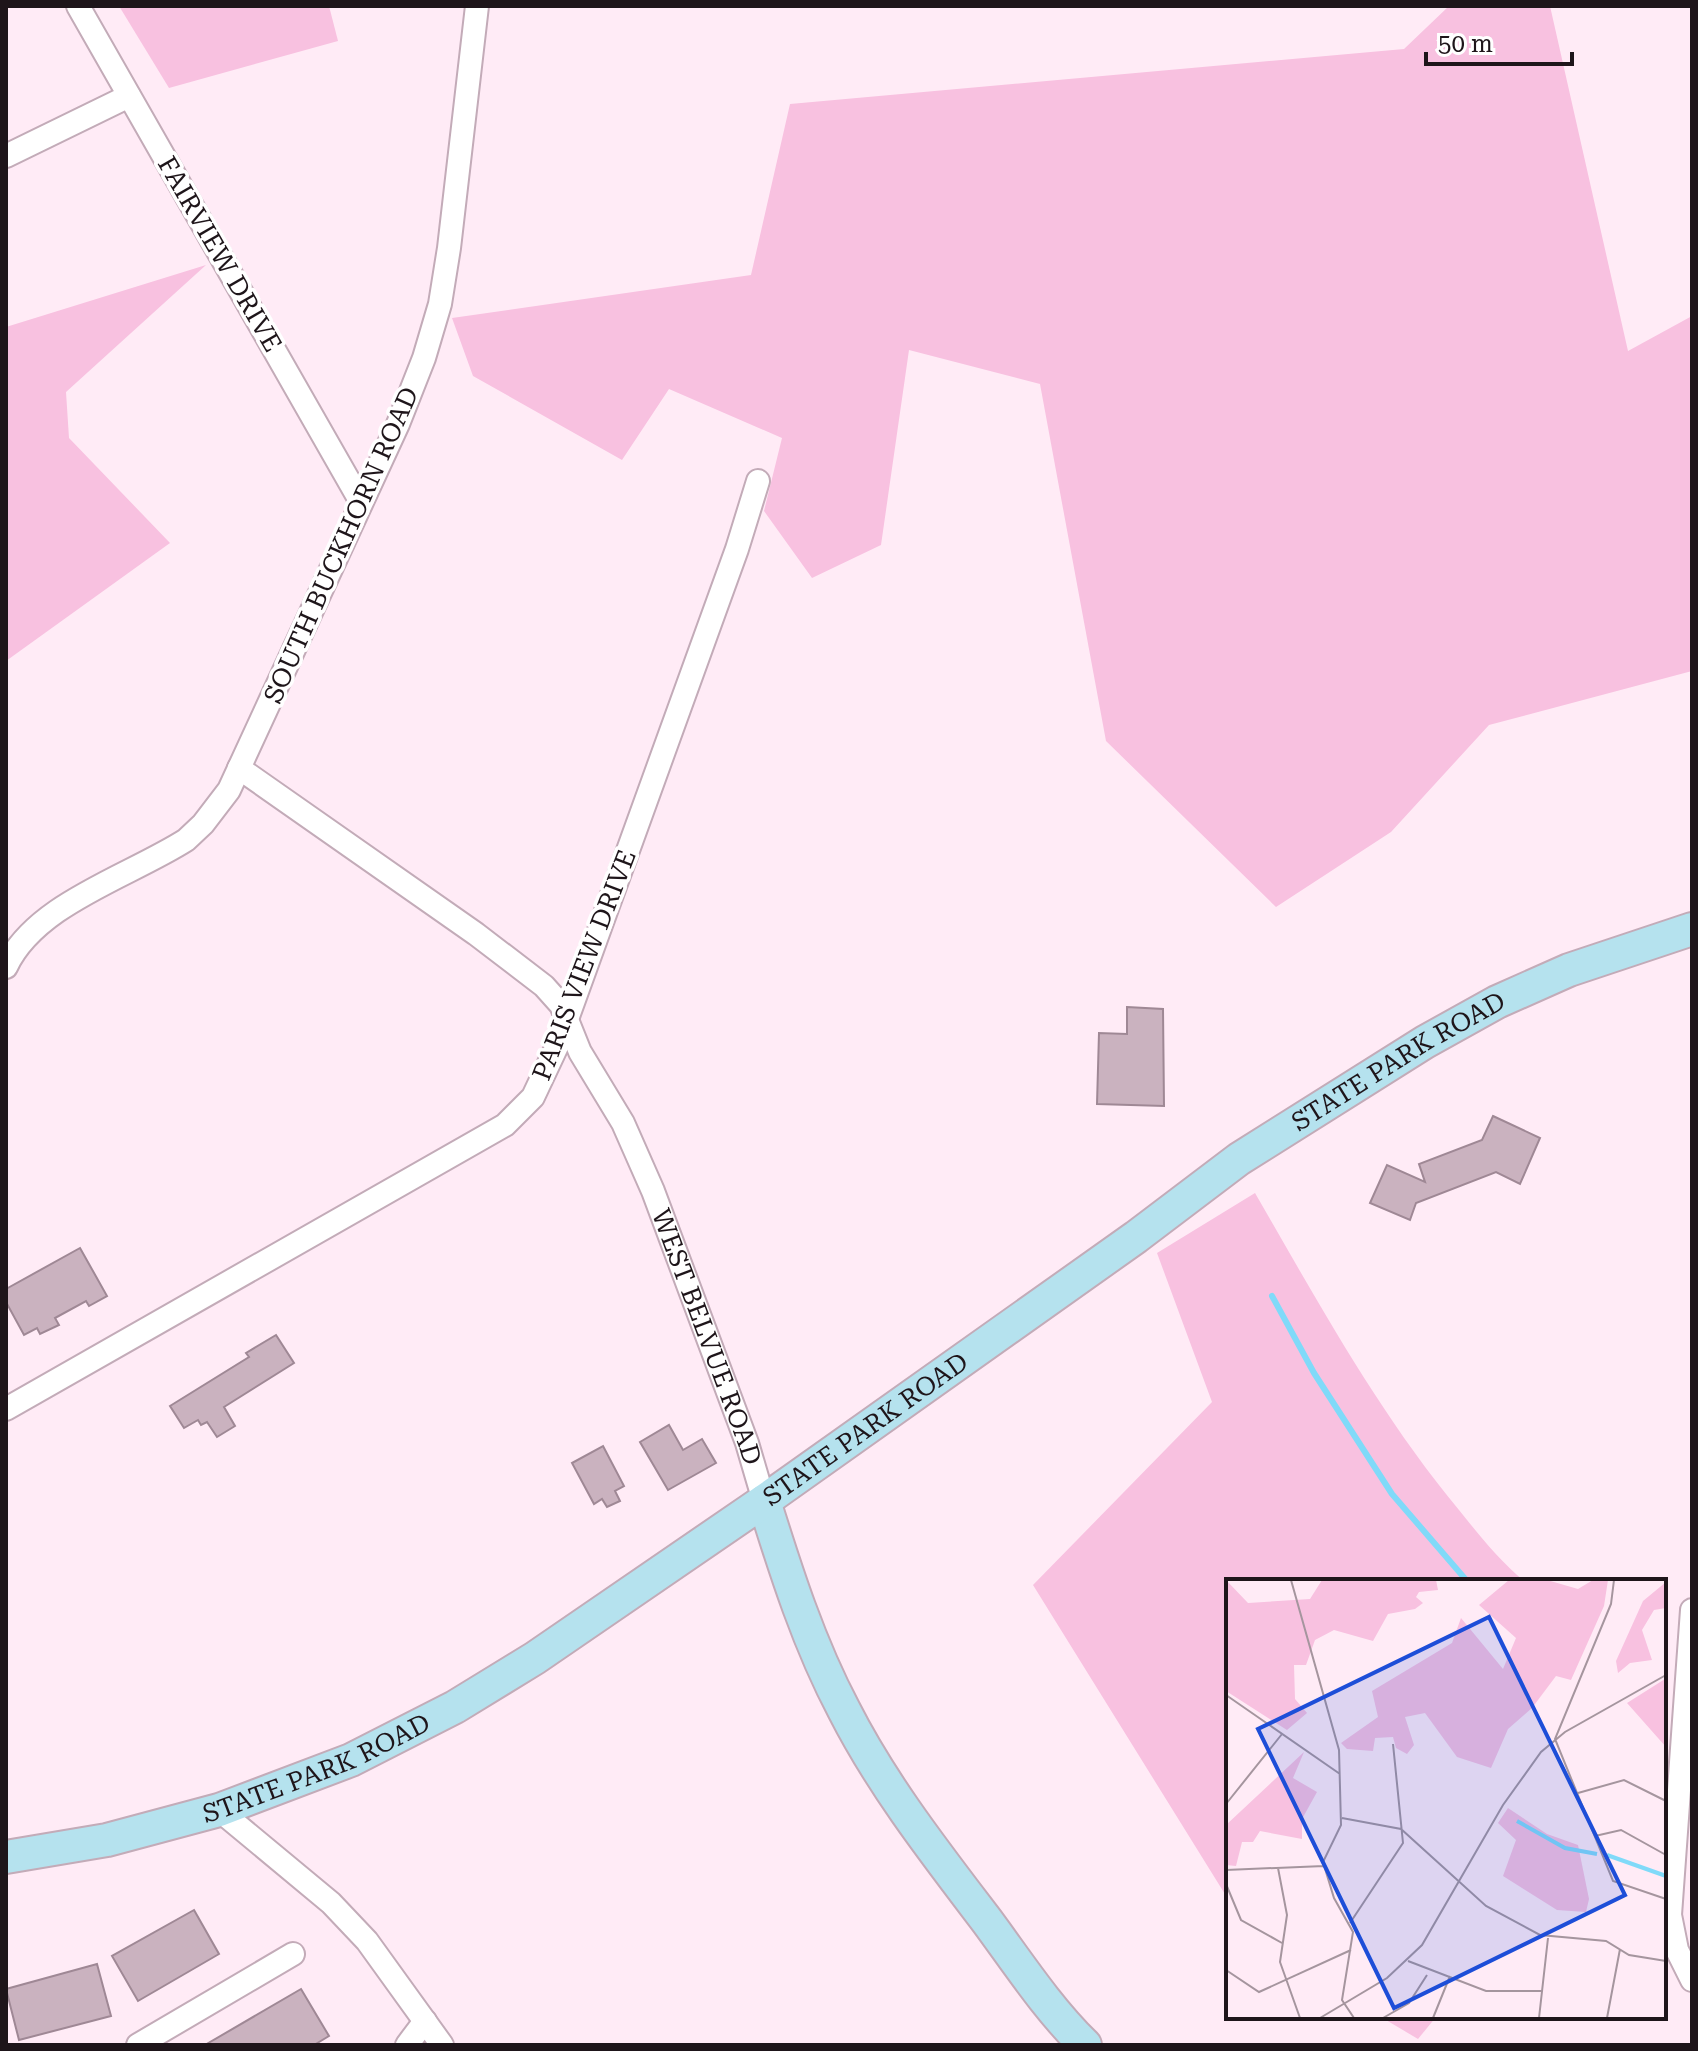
<svg xmlns="http://www.w3.org/2000/svg" width="1698" height="2051" font-family="'Roboto Serif',serif">
	<style>
		.green { fill: #f8c1e0 }
		.lines { fill: none; stroke-linecap: round; stroke-linejoin: round }
		.stream { stroke: #80daf9; stroke-width: 6 }
		.building { fill: #cab2bf; stroke: #9f8895; stroke-width: 2 }
		.street-casing { stroke: #c3abb8; stroke-width: 26 }
		.secondary-casing { stroke: #c3abb8; stroke-width: 36 }
		.street { stroke: #fff; stroke-width: 22 }
		.secondary { stroke: #b5e2ee; stroke-width: 32 }
		.labels { text-anchor: middle; dominant-baseline: central; stroke-width: 7; stroke-linejoin: round; paint-order: stroke }
		.street-label { font-size: 26px; fill: #1e151a; stroke: #fff }
		.inset-river { fill: none; stroke: #80daf9; stroke-width: 4 }
		.inset-road { fill: none; stroke: #a5959e; stroke-width: 2 }
		.view { fill: #1d4ed8; fill-opacity: 0.15; stroke: #1d4ed8; stroke-width: 4 }
		.inset-edge { fill: none; stroke: #1e151a; stroke-width: 4 }
	</style>
	<rect width="100%" height="100%" fill="#ffebf6"/>
	<g class="green">
		<polygon points="119,6 329,6 338,41 169,88"/>
		<polygon points="1449,6 1550,6 1628,351 1692,316 1692,671 1489,725 1391,832 1276,907 1106,741 1040,384 909,350 881,545 812,578 764,511 782,438 669,389 622,460 473,376 452,318 751,275 790,104 1404,49"/>
		<polygon points="206,265 66,392 69,438 170,543 6,661 6,327"/>
		<path d="M 1255,1193 C 1318,1302 1378,1412 1459,1510 C 1479,1535 1499,1560 1524,1581 L 1228,1581 L 1228,1899 L 1033,1585 L 1212,1402 L 1157,1253 Z"/>
		<polygon points="1381,2017 1436,2017 1418,2039"/>
	</g>
	<g class="lines">
		<polyline class="stream" points="1272,1296 1314,1373 1392,1494 1467,1581"/>
	</g>
	<g class="building">
		<polygon points="1127,1007 1163,1009 1164,1106 1097,1104 1099,1033 1127,1034"/>
		<polygon points="1493,1116 1540,1138 1520,1184 1496,1172 1416,1203 1410,1220 1370,1203 1387,1165 1425,1182 1419,1164 1482,1140"/>
		<polygon points="80,1248 107,1296 89,1306 86,1301 55,1318 59,1325 40,1334 37,1328 24,1335 6,1302 6,1289"/>
		<polygon points="276,1335 294,1363 224,1407 235,1426 217,1437 207,1422 201,1425 198,1420 184,1428 170,1406 249,1357 246,1353"/>
		<polygon points="669,1425 683,1450 702,1439 716,1463 668,1490 640,1442"/>
		<polygon points="603,1446 624,1486 615,1491 620,1501 607,1507 602,1499 594,1504 572,1463"/>
		<polygon points="194,1910 219,1954 138,2001 112,1956"/>
		<polygon points="97,1964 111,2016 19,2040 6,1989"/>
		<polygon points="301,1989 329,2036 314,2045 205,2045"/>
	</g>
	<g class="lines">
		<defs>
			<g id="street">
				<polyline points="78,6 361,502"/>
				<polyline points="6,156 129,96"/>
				<path id="s1" d="M 239,768 L 476,934 L 544,986 L 561,1005 L 580,1052 L 623,1123 L 653,1191 L 747,1443 L 764,1501"/>
				<path d="M 6,967 C 35,904 128,877 186,840 L 203,824 L 229,790 L 398,424 L 424,358 L 440,304 L 449,248 L 477,6"/>
				<polyline points="6,1409 505,1125 533,1097 558,1044 737,549 758,481"/>
				<polyline points="1692,1610 1670,1915 1677,1950 1692,1980"/>
				<polyline points="219,1810 331,1903 367,1941 442,2045"/>
				<polyline points="138,2045 293,1954"/>
				<polyline points="407,2045 425,2021"/>
			</g>
			<g id="secondary">
				<path d="M 764,1501 C 786,1572 809,1644 844,1710 C 882,1785 936,1854 987,1921 C 1018,1963 1048,2009 1085,2045"/>
				<path id="s2" d="M 6,1857 L 107,1840 L 219,1810 L 351,1760 L 455,1707 L 535,1658 L 764,1501 L 1136,1237 L 1239,1159 L 1425,1042 L 1497,1002 L 1569,970 L 1692,929"/>
			</g>
		</defs>
		<use href="#street" class="street-casing"/>
		<use href="#secondary" class="secondary-casing"/>
		<use href="#street" class="street"/>
		<use href="#secondary" class="secondary"/>
	</g>
	<g class="labels">
		<g class="street-label">
			<text transform="translate(220 254) rotate(60)">FAIRVIEW DRIVE</text>
			<text transform="translate(341 545) rotate(-66)">SOUTH BUCKHORN ROAD</text>
			<text transform="translate(584 965) rotate(-69)">PARIS VIEW DRIVE</text>
			<text stroke="none"><textPath href="#s2" startOffset="1620">STATE PARK ROAD</textPath></text>
			<text stroke="none"><textPath href="#s1" startOffset="764">WEST BELVUE ROAD</textPath></text>
			<text stroke="none"><textPath href="#s2" startOffset="972">STATE PARK ROAD</textPath></text>
			<text stroke="none"><textPath href="#s2" startOffset="324">STATE PARK ROAD</textPath></text>
		</g>
	</g>
	<g transform="translate(1226 1579)">
		<rect width="440" height="440" fill="#ffebf6"/>
		<path d="M 0,1 L 22,24 L 84,20 L 96,1 L 210,1 L 212,11 L 193,13 L 190,18 L 197,24 L 189,30 L 162,35 L 147,62 L 108,51 L 89,61 L 80,86 L 68,86 L 69,120 L 81,134 L 61,151 L 0,112 ZM 283,1 L 321,1 L 352,10 L 367,1 L 382,1 L 378,27 L 345,101 L 330,97 L 306,129 L 282,150 L 265,189 L 231,178 L 199,134 L 179,138 L 188,166 L 181,175 L 170,169 L 167,158 L 149,159 L 147,172 L 121,170 L 115,164 L 152,138 L 146,112 L 226,64 L 235,39 L 277,90 L 290,59 L 253,26 ZM 440,3 L 440,29 L 428,31 L 416,51 L 426,81 L 404,84 L 392,94 L 390,82 L 417,22 ZM 439,100 L 440,103 L 440,168 L 401,124 ZM 78,173 L 67,199 L 91,213 L 76,240 L 76,260 L 34,252 L 27,263 L 16,263 L 10,287 L 0,286 L 0,246 ZM 282,229 L 321,255 L 352,266 L 363,320 L 360,333 L 331,331 L 277,297 L 290,261 L 272,244 Z" fill="#f8c1e0"/>
		<path class="inset-river" d="M 291,242 L 339,269 L 371,275M 381,276 L 440,297"/>
		<path class="inset-road" d="M 65,1 L 113,171 L 115,246 L 97,283 L 108,319 L 127,353 L 116,421 L 128,439M 388,1 L 385,25 L 329,160 L 387,302 L 440,320M 0,116 L 114,195M 352,214 L 398,201 L 440,222M 0,225 L 56,155M 116,239 L 175,250 L 260,327 L 314,356 L 380,362 L 403,376 L 440,382M 369,257 L 395,251 L 440,276M 52,289 L 61,336 L 54,383 L 74,439M 0,291 L 98,287M 0,305 L 15,341 L 56,364M 124,344 L 177,264 L 167,165M 182,382 L 260,412 L 316,412M 0,391 L 33,413 L 125,371M 94,439 L 161,399 L 196,366 L 277,226 L 315,173 L 339,153 L 440,96M 157,439 L 183,424 L 201,396M 207,439 L 224,397M 313,439 L 322,359M 381,439 L 394,370"/>
		<path class="view" d="M 263,38 L 399,316 L 168,429 L 32,150 Z"/>
		<rect width="440" height="440" class="inset-edge"/>
	</g>
	<rect width="1698" height="2051" fill="none" stroke="#1e151a" stroke-width="16"/>
	<path d="M1426 52v12h146v-12" fill="none" stroke="#1e151a" stroke-width="4"/>
	<text x="1438" y="52" font-size="24" fill="#1e151a" stroke="#ffffff" stroke-width="6" paint-order="stroke">50 m</text>
</svg>
